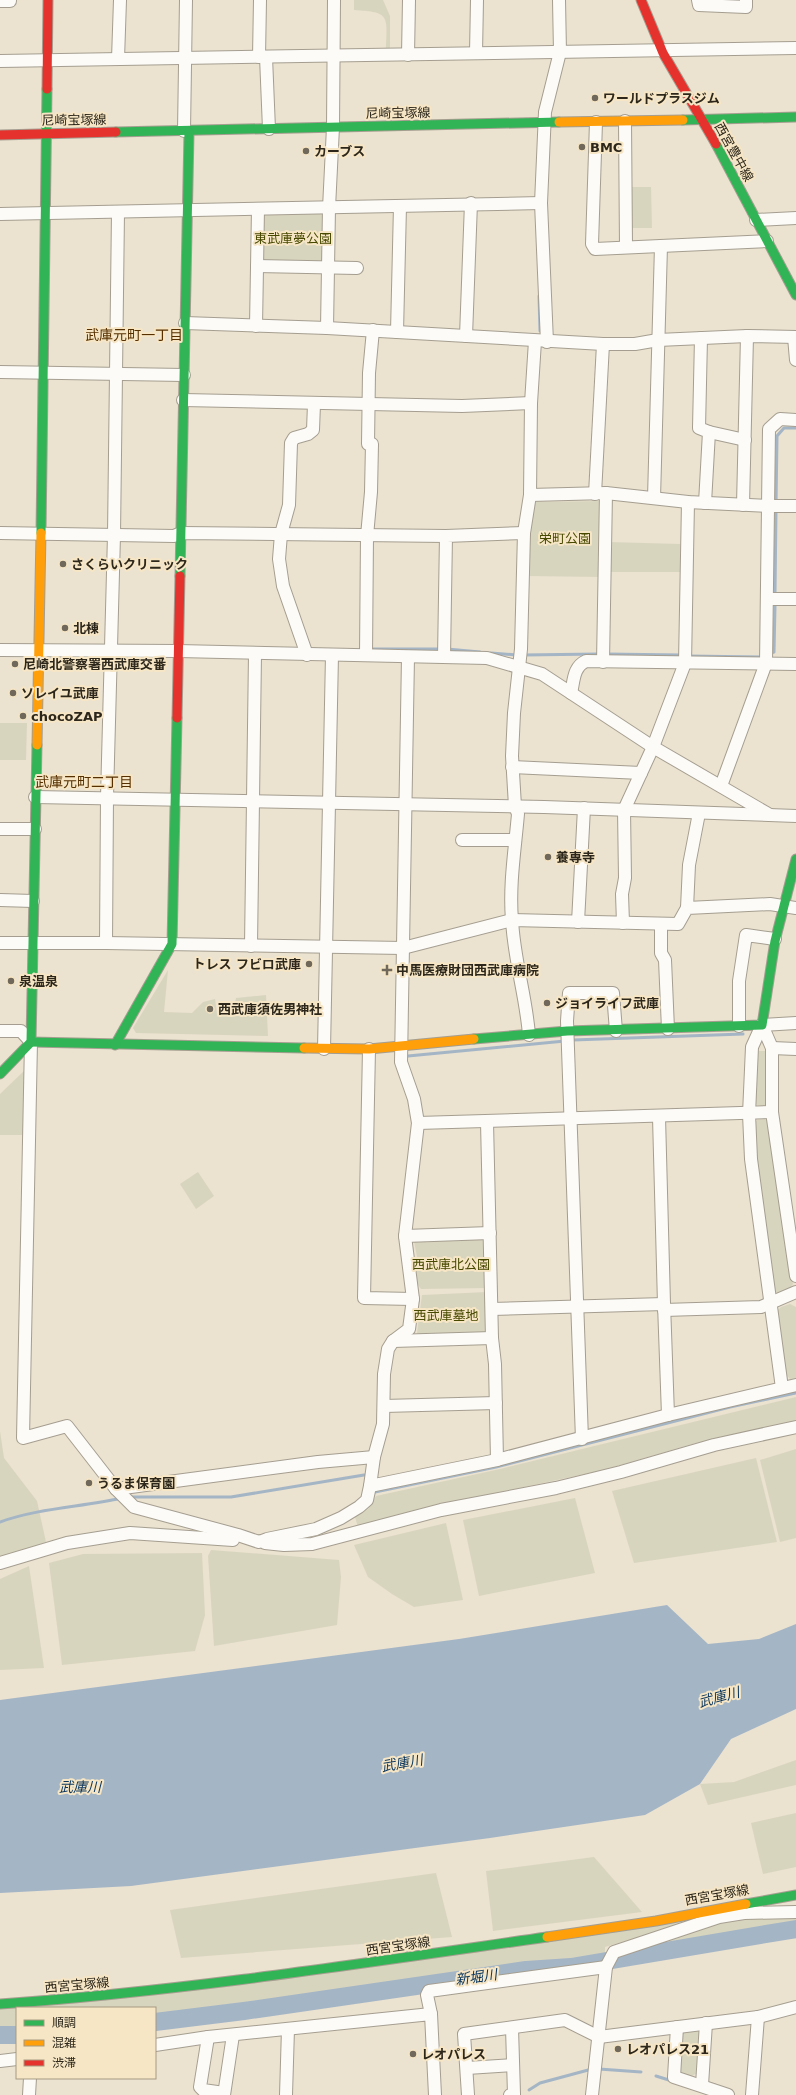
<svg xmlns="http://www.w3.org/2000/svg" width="796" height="2095" font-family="'DejaVu Sans','Noto Sans JP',sans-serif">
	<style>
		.green { fill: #d8d5be }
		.water { fill: #a4b5c6 }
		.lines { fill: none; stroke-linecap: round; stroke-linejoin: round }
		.stream { stroke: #a4b5c6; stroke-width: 3 }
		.river { stroke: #a4b5c6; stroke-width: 18 }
		.street-casing { stroke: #a59e90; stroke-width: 14 }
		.fast-casing { stroke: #a59e90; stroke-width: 11 }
		.slow-casing { stroke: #a59e90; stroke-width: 11 }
		.jam-casing { stroke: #a59e90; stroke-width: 11 }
		.street { stroke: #fcfbf8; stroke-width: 12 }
		.fast { stroke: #30b455; stroke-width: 9 }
		.slow { stroke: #ff9f0a; stroke-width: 9 }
		.jam { stroke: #e5322d; stroke-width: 9 }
		.poi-dot { fill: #70685a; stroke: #f6e6c5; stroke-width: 1.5 }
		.labels { text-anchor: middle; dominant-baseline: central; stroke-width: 4; stroke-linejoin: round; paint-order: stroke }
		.poi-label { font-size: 13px; font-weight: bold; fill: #2d271b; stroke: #f6e6c5; text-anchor: start }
		.street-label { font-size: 13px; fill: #2d271b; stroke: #f6e6c5 }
		.park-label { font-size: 13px; fill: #484900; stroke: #f6e6c5 }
		.neighbourhood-label { font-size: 14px; fill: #563000; stroke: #f6e6c5 }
		.water-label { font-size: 14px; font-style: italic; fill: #08345c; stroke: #f6e6c5 }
	</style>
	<rect width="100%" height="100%" fill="#ebe2d0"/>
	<g class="green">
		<path d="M 354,0 L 383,0 L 390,16 L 390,51 L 386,51 C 387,16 391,12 354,10 Z"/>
		<polygon points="631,187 651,187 652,228 632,228"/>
		<polygon points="321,213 324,217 322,263 265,262 263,260 261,218 264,214"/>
		<polygon points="601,501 600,577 528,576 529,535 534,502"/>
		<polygon points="609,542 680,544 680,572 608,572"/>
		<polygon points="0,723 27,723 26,760 0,760"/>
		<polygon points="168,970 164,1012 192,1013 203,1002 215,999 217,1014 232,1017 236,998 266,995 268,1036 136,1033 133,1028"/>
		<polygon points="759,1051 765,1051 767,1055 767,1103 764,1106 757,1105 754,1102 756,1053"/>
		<polygon points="24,1071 23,1135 0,1135 0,1094"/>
		<polygon points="765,1119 769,1122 773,1159 793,1284 789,1289 778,1294 773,1289 758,1171 754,1125 757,1120"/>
		<polygon points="198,1172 214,1196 196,1209 180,1184"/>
		<polygon points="486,1237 487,1288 421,1289 415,1281 418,1262 414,1241"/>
		<polygon points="487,1292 488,1330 485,1334 421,1336 417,1333 422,1295"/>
		<polygon points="790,1304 796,1307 796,1378 790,1379 785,1373 776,1312 781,1307"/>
		<polygon points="796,1397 796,1422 696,1443 604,1470 431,1507 358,1527 355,1517 368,1509 376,1496 500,1469"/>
		<polygon points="0,1431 4,1458 37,1501 46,1542 0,1558"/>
		<polygon points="796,1449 796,1538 780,1542 760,1460"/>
		<polygon points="756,1458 777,1542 634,1563 612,1491"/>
		<polygon points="575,1498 595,1573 479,1596 463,1520"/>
		<polygon points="446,1523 463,1600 414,1607 392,1594 368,1577 354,1545"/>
		<polygon points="211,1550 339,1560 341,1577 337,1625 214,1646 208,1556"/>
		<polygon points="202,1553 205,1615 195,1651 62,1665 49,1563 83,1554"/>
		<polygon points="29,1566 44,1668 0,1670 0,1579"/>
		<polygon points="796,1760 796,1785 708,1805 700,1784 734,1782"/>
		<polygon points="796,1813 796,1867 763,1874 751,1823"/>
		<polygon points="594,1857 642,1912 493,1931 486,1871"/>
		<polygon points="436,1873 452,1937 181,1958 170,1910"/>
		<polygon points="796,1916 796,1923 739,1932 617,1957 720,1919"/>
		<polygon points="705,1918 605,1947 605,1955 565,1962 155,2016 155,2008 17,2008 17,2030 0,2031 0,2007"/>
		<polygon points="695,2029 701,2034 698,2073 691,2076 682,2074 678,2068 680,2035 685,2031"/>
	</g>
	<polygon class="water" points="667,1605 708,1644 759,1639 796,1624 796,1709 731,1739 700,1784 645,1815 490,1838 131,1886 0,1893 0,1700 459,1639"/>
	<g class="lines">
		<g class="stream">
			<polyline points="539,296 540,331"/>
			<polyline points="776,504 777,436 784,428 796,428"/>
			<polyline points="775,592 776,510"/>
			<polyline points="371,649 442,649"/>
			<polyline points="447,649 480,652"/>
			<polyline points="491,653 517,655"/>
			<polyline points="771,653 774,652 775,605"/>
			<polyline points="605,654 681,655"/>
			<polyline points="523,655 599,654"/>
			<polyline points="687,656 761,657"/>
			<polyline points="573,1040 743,1034"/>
			<polyline points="408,1056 565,1041"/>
			<polyline points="375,1492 496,1467 730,1407 796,1393"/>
			<polyline points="129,1497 231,1497 364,1475"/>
			<path d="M 0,1522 C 39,1508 82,1507 122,1498"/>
			<polyline points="599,2069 641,2072"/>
			<polyline points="656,2076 672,2081"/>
			<polyline points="529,2090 540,2083 592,2069"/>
		</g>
		<g class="river">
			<polyline points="155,2022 244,2011 526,1970 571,1967 796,1929"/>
			<polyline points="0,2035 17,2035"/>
		</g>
		<defs>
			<g id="street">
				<polyline points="698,0 699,5 746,7 746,0"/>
				<polyline points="0,1 10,1"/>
				<polyline points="476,53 477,0"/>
				<polyline points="408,55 409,0"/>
				<polyline points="259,57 260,0"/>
				<polyline points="266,57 269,129"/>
				<polyline points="118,59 120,0"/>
				<polyline points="0,61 796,48"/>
				<polyline points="625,121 626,247"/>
				<polyline points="596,122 592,244 595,249 767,241"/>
				<polyline points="184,131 186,0"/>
				<polyline points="0,214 541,203"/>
				<polyline points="756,220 796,218"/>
				<polyline points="257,266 357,268"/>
				<polyline points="185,323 327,328 603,344 635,344 658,340 747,336 796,337"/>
				<polyline points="256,326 258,209"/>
				<polyline points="327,328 329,208 333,127 334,0"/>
				<polyline points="397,332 400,206"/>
				<polyline points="466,336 471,203"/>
				<polyline points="794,337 796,360"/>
				<polyline points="701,338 699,428 709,432 705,503"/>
				<polyline points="547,342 541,203 545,112 560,52 559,0"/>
				<polyline points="0,372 184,375"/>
				<polyline points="183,400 462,406 531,403"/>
				<polyline points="709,432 745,440"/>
				<polyline points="595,494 603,344"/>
				<polyline points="530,495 606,493 688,502 767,506 796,506"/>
				<polyline points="654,498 661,246"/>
				<polyline points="743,505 747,336"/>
				<polyline points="0,533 174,536 181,533 446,536"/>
				<polyline points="767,599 796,599"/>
				<polyline points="0,650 178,651 487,658 542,674 653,747 770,815"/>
				<polyline points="307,655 283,586 279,559 281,534 289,505 291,443 294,438 308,434 313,430 314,404"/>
				<polyline points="366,655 367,536 371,492 372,444 368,444 369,373 373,330"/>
				<polyline points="408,657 401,1062 414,1099 418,1123 405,1236 413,1299 409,1329 393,1341 388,1349 384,1374 383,1424 374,1457 370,1486 497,1460 668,1415 796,1385"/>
				<polyline points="444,657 446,536 524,533"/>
				<polyline points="603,662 606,493"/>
				<path d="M 571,693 C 574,681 573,667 586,661 L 796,664"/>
				<polyline points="512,767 641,773"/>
				<polyline points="721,786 766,663 769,429 780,419 796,420"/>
				<polyline points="35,797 544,807 796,816"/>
				<polyline points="0,829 35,829"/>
				<polyline points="462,840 515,840"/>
				<polyline points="0,900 33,901"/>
				<polyline points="687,908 689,865 699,813"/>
				<polyline points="578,922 584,808"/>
				<polyline points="623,923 622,894 625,878 624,810 653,747 685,663 688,502"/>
				<polyline points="661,924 661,953 665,960 668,1029"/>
				<polyline points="0,943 106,943 403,948 512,920 678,924 687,908 770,904 796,908"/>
				<polyline points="106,943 107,797 114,535 118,212"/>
				<polyline points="251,946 255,654"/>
				<polyline points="762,1025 752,1047 749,1114 751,1159 782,1388"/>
				<polyline points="762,1025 772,1048 772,1112 796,1276"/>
				<polyline points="762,1025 796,1023"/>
				<polyline points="739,1026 739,981 746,935 775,939"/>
				<polyline points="0,1031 21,1031 31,1042 23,1438 67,1426 116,1489 134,1507 238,1535 259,1542 267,1539 316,1529 341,1518 359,1507 367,1500 370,1486"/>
				<path d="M 529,1035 C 526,996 514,960 512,920 C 509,885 515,849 518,814 L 515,806 L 512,756 L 514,713 L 521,649 L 524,533 L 530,495 L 531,403 L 535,341"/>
				<polyline points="772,1048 796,1049"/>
				<polyline points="324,1049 332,655"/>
				<polyline points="369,1049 364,1298 413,1299"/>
				<polyline points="659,1117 664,1304"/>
				<polyline points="487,1122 492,1338 495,1364 497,1460"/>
				<polyline points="418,1123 772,1112"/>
				<polyline points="405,1236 490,1233"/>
				<polyline points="492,1309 664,1304 668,1415"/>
				<polyline points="664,1310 761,1307 796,1292"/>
				<polyline points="393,1341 492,1338"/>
				<polyline points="384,1406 496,1403"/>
				<polyline points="582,1439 567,1021 569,993 613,993 616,1031"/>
				<polyline points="116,1489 318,1462 374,1457"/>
				<polyline points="265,1543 284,1545 312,1544 441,1510 556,1488 621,1472 714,1445 796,1427"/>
				<polyline points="0,1563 67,1543 130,1533 233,1540"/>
				<polyline points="431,2014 427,1995 429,1991 606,1967"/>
				<polyline points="677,2027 674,2077 728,2095"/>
				<polyline points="208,2037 200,2087 203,2090 224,2093"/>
				<polyline points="155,2045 208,2037 431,2014 435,2095"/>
				<polyline points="0,2061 17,2059"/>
				<polyline points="467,2068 513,2065"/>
				<polyline points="702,2085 706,2023"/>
				<polyline points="29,2095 30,2078"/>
				<polyline points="224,2095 233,2035"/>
				<polyline points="286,2095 288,2029"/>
				<polyline points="468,2095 464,2034 565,2020 599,2037 758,2017 796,2007"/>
				<polyline points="510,2095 514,2094 512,2028"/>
				<polyline points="592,2095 606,1967 614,1952 719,1917 744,1913 796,1912"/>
				<polyline points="752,2095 758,2017"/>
			</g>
			<g id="fast">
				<polyline points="683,120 796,117"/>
				<polyline points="116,132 559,122"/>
				<polyline points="716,144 796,295"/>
				<polyline points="41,533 47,89"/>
				<polyline points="180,576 189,132"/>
				<polyline points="474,1039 567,1031 762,1025 775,941 796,859"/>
				<polyline points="31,1042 304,1048"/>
				<polyline points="115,1045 172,944 177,718"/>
				<polyline points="0,1074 31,1042 37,745"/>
				<polyline points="746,1904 796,1895"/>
				<path d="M 0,2004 C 183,1991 365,1963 547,1937"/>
			</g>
			<g id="slow">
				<polyline points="559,122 683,120"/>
				<polyline points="37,745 41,533"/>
				<polyline points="304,1048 369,1049 474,1039"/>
				<polyline points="547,1937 656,1921 746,1904"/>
			</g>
			<g id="jam">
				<polyline points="641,0 663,53 716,144"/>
				<polyline points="47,89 48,0"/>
				<polyline points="0,135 116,132"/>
				<polyline points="177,718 180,576"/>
			</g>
		</defs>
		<use href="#street" class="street-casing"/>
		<use href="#fast" class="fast-casing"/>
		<use href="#slow" class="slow-casing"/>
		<use href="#jam" class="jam-casing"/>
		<use href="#street" class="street"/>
		<use href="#fast" class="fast"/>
		<use href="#slow" class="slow"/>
		<use href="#jam" class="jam"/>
	</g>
	<g class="poi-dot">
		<circle cx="595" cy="98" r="4"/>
		<circle cx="582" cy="147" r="4"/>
		<circle cx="306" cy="151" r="4"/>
		<circle cx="63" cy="564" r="4"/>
		<circle cx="65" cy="628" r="4"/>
		<circle cx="15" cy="664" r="4"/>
		<circle cx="13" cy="693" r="4"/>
		<circle cx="23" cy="716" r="4"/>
		<circle cx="548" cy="857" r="4"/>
		<circle cx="309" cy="964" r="4"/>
		<path d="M385 964h4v4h4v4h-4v4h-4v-4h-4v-4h4z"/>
		<circle cx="11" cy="981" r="4"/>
		<circle cx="547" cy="1003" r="4"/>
		<circle cx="210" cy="1009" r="4"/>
		<circle cx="89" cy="1483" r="4"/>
		<circle cx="618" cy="2049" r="4"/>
		<circle cx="413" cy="2054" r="4"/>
	</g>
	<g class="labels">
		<g class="poi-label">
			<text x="603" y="98">ワールドプラスジム</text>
			<text x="590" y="147">BMC</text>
			<text x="314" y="151">カーブス</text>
			<text x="71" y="564">さくらいクリニック</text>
			<text x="73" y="628">北棟</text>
			<text x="23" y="664">尼崎北警察署西武庫交番</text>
			<text x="21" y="693">ソレイユ武庫</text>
			<text x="31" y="716">chocoZAP</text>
			<text x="556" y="857">養専寺</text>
			<text x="301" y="964" text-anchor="end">トレス フビロ武庫</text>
			<text x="396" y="970">中馬医療財団西武庫病院</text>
			<text x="19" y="981">泉温泉</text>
			<text x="555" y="1003">ジョイライフ武庫</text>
			<text x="218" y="1009">西武庫須佐男神社</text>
			<text x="97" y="1483">うるま保育園</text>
			<text x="626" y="2049">レオパレス21</text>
			<text x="421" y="2054">レオパレス</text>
		</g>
		<g class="street-label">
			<text transform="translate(398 113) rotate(-1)">尼崎宝塚線</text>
			<text transform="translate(74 120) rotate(-1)">尼崎宝塚線</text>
			<text transform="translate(734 152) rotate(61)">西宮豊中線</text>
			<text transform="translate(717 1895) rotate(-10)">西宮宝塚線</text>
			<text transform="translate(398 1946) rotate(-8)">西宮宝塚線</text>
			<text transform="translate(77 1985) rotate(-5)">西宮宝塚線</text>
		</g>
		<g class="park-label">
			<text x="293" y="238">東武庫夢公園</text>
			<text x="565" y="538">栄町公園</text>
			<text x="451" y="1264">西武庫北公園</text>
			<text x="446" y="1315">西武庫墓地</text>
		</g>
		<g class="neighbourhood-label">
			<text x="134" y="335">武庫元町一丁目</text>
			<text x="84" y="782">武庫元町二丁目</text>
		</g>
		<g class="water-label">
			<text transform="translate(719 1697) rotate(-15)">武庫川</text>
			<text transform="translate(402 1763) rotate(-10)">武庫川</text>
			<text x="80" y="1787">武庫川</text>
			<text transform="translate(476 1977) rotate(-8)">新堀川</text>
		</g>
	</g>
	<rect x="16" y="2007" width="140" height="72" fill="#f6e6c5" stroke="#a69a81"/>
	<rect x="24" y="2020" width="20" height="6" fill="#30b455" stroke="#a69a81"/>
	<text x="52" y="2027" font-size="12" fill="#2d271b">順調</text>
	<rect x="24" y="2040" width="20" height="6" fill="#ff9f0a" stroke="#a69a81"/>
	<text x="52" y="2047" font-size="12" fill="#2d271b">混雑</text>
	<rect x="24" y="2060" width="20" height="6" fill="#e5322d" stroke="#a69a81"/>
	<text x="52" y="2067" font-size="12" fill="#2d271b">渋滞</text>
</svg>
